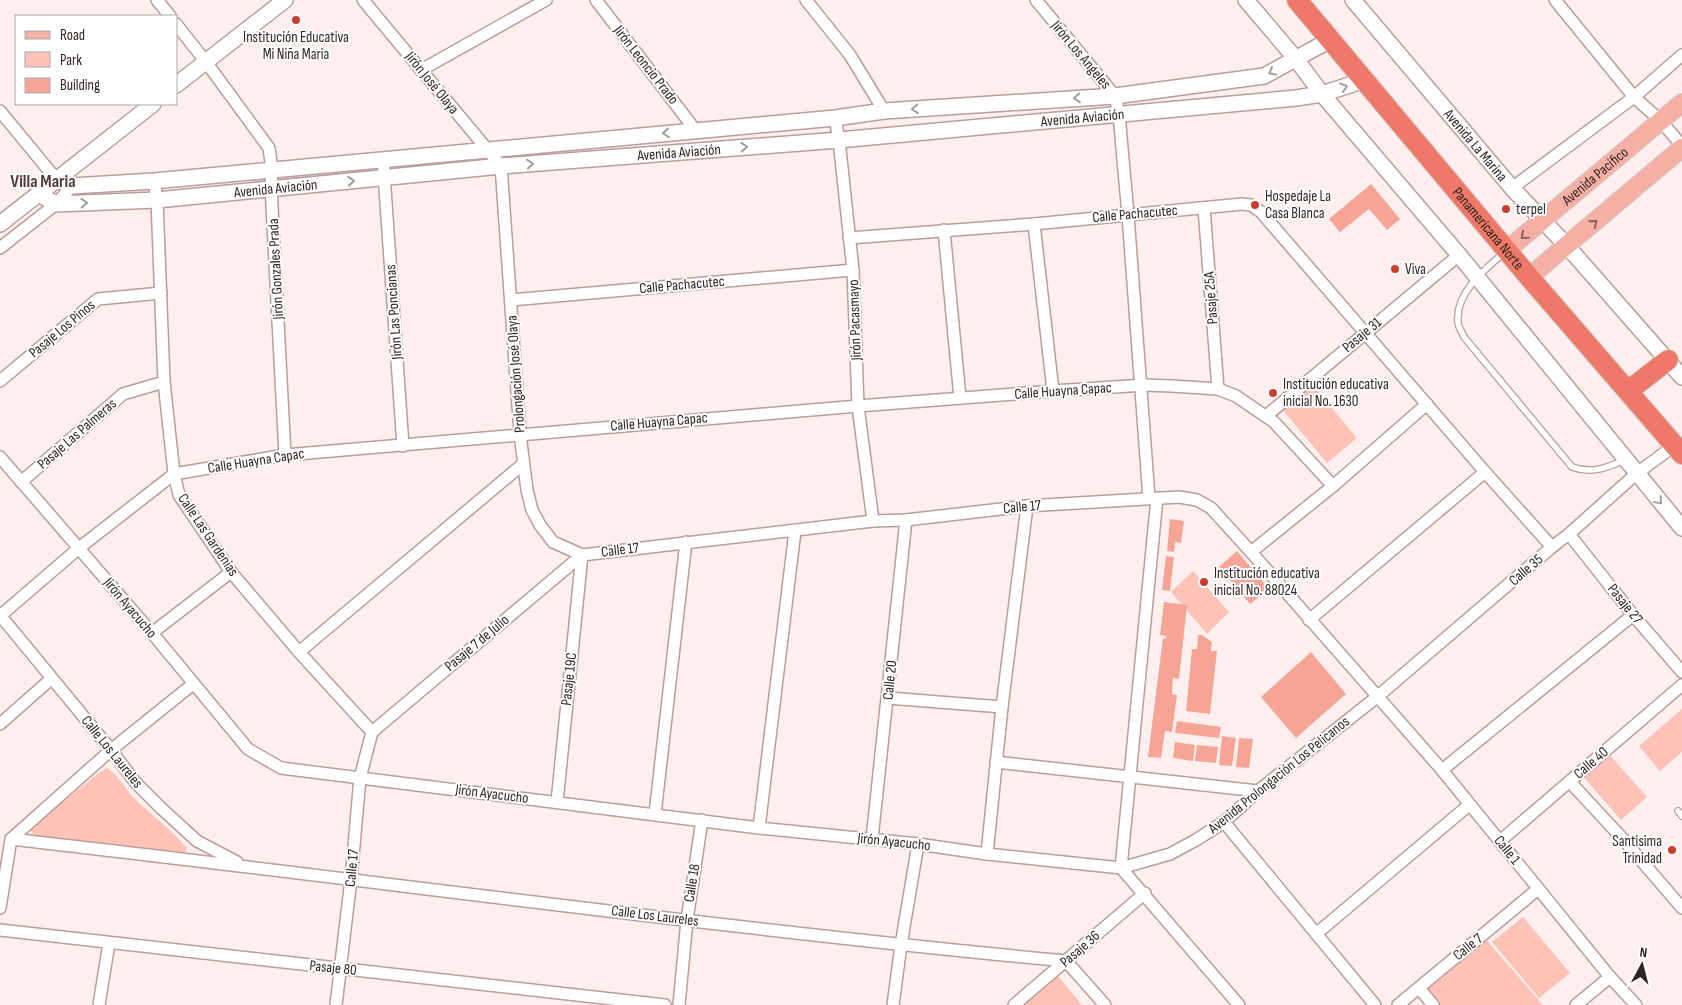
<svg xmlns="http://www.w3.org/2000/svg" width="1682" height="1005" font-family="'Sofia Sans Condensed',sans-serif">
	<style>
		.green { fill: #ffc2b7 }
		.building { fill: #f5a496 }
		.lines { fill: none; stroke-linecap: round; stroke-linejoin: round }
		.lane-casing { stroke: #bb9d98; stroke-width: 8 }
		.street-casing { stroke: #bb9d98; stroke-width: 14 }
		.secondary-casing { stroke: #bb9d98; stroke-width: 18 }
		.primary-casing { stroke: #d1cfce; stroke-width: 20 }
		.highway-casing { stroke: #d1cfce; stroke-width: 22 }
		.lane { stroke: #fff; stroke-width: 5.5 }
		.street { stroke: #fff; stroke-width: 11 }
		.secondary { stroke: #fff; stroke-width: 15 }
		.primary { stroke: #f5afa4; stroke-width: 18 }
		.highway { stroke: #ee7968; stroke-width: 20 }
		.oneway { stroke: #a29c9c }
		.oneway2 { stroke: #89635c }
		.poi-dot { fill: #ca3d2e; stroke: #fff; stroke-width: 2 }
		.labels { text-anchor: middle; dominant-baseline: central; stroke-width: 4; stroke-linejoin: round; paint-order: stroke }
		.poi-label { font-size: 15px; fill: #302422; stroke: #fff; text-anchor: start }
		.street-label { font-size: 15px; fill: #302422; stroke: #fff }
		.quarter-label { font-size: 18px; font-weight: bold; fill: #523935; stroke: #fff }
	</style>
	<rect width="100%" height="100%" fill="#fcefed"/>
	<g class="green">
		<polygon points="1312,384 1357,438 1327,463 1282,409"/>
		<polygon points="1193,571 1229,612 1207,634 1171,592"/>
		<polygon points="1682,709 1682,752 1660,771 1639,746"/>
		<polygon points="1607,752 1647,797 1621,820 1581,774"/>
		<path d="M 107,768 C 118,775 124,787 133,797 C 151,815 171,829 187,848 L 184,854 L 36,838 L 31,831 L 33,826 L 100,772 Z"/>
		<polygon points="1523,917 1570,973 1539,998 1492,942"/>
		<polygon points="1483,936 1543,1005 1437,1005 1421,987"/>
		<polygon points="1058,976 1082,1005 1024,1005"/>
	</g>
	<g class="building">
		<polygon points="1371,184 1400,219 1387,230 1369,209 1340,232 1329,219"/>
		<polygon points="1170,519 1184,521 1181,543 1175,542 1174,552 1167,551"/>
		<polygon points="1237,551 1269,589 1250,604 1219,567"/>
		<polygon points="1166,556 1174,557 1170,591 1162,590"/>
		<polygon points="1164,602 1187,605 1179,679 1173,678 1172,694 1177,695 1172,732 1165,731 1161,758 1148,757 1163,638 1166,639 1166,636 1160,635"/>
		<polygon points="1198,635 1202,635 1212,642 1211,651 1217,651 1210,714 1186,711 1192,649 1197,649"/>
		<polygon points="1311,652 1346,694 1296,738 1261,697"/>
		<polygon points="1177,721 1221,727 1219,738 1175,733"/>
		<polygon points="1222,736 1236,738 1232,766 1219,765"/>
		<polygon points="1239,738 1253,739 1249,768 1236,767"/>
		<polygon points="1175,742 1195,745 1193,761 1173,758"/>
		<polygon points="1197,745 1218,747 1216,763 1195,761"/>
	</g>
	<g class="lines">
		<defs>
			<g id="lane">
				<path d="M 1505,252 C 1485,269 1455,293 1458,322 C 1458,327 1462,332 1464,337 L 1572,467 C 1591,474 1607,468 1624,460"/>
				<polyline points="1678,811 1682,816"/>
			</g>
			<g id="street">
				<polyline points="157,0 170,16"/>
				<polyline points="363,0 501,166 520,434 527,490 532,510 540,525 553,542 582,555"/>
				<polyline points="596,0 696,131"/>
				<polyline points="806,0 850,55 884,111"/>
				<polyline points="1036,0 1115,96 1119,114 1128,215 1149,498"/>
				<polyline points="1555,0 1634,97 1661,121 1682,146"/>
				<polyline points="176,24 206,62 269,148 272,170 271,187 285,455"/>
				<polyline points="421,70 546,0"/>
				<polyline points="0,111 56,179"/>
				<polyline points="835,118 839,140 853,270 858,406 873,521"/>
				<polyline points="383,160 403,446"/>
				<polyline points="154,181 157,200 164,382 174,474 179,495 231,572 299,652 372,732"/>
				<polyline points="1512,188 1634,97 1682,55"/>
				<polyline points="1204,208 1218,389"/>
				<polyline points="1034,224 1053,391"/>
				<polyline points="944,230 960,398"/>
				<polyline points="849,238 1034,224 1242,204 1251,205 1261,212 1485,472 1552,547"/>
				<polyline points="0,248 56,204 72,186"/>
				<polyline points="511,300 853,270"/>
				<polyline points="0,381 98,299 161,293"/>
				<polyline points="1266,416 1459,255"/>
				<polyline points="0,457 152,633 248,749 281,768 759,828 918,844 987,854 1121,868 1170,854 1196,840 1224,822 1258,791 1377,697 1552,547 1569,534 1636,474 1675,445"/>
				<polyline points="21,482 123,394 164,382"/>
				<polyline points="1157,498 1121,868 1239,1005"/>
				<polyline points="1569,534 1633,615 1682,672"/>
				<polyline points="1251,552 1333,486 1427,404"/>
				<polyline points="582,555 873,521 906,520 1027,506 1179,497 1197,500 1211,508 1251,552 1442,770 1610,977 1636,1005"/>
				<polyline points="0,615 111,750 136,783 162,809 197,841 237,862"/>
				<polyline points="0,616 79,548 174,474 285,455 858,406 1053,391 1145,385 1172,386 1218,389 1236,396 1274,422 1333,486"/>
				<polyline points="1309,620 1485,472"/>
				<polyline points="152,633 231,572"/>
				<polyline points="299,652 523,464"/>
				<polyline points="888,698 1002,707"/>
				<polyline points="0,724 51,679"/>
				<polyline points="372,732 582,555"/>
				<polyline points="996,762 1258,791"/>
				<polyline points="1442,770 1633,615"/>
				<polyline points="1570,782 1622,838 1682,908"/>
				<polyline points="557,802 582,555"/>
				<polyline points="655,814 686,542"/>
				<polyline points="1224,822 1375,1005"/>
				<polyline points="759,828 795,531"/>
				<path d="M 11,839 C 363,879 714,928 1066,961 L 1105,1005"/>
				<polyline points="872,839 906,520"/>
				<polyline points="1500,841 1682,685"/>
				<polyline points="987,854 1002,707 1027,506"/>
				<polyline points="0,908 11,839 111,750 193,684"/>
				<polyline points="0,930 665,1005"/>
				<polyline points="1316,934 1469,805"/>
				<polyline points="1419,988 1433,1005"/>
				<polyline points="99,1005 109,943"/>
				<polyline points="336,1005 351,879 360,778 372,732"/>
				<polyline points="679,1005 687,920 702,820"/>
				<polyline points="893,1005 901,945 918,844"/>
				<polyline points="1014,1005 1145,893"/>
				<polyline points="1398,1005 1538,889"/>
				<polyline points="1576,1005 1610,977"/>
			</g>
			<g id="secondary">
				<polyline points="1246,0 1296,59 1322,94 1459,255 1682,528"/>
				<path id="s1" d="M 1353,0 L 1512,188 L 1567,246 L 1682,377"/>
				<polyline points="176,85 285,0"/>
				<polyline points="56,179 72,186 154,181 835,118 884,111 1115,96 1264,76 1330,40"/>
				<path id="s2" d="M 39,194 L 56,204 L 157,200 L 501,166 L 839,140 L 1296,98 L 1322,94 L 1365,80"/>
				<polyline points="0,224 153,104"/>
			</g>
			<g id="primary">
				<path id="s3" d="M 1507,250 L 1682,103"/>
				<polyline points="1529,277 1682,148"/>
			</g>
			<g id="highway">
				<path id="s4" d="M 1297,0 L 1529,277 L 1682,454"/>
				<polyline points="1628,391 1668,360"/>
			</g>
		</defs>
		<use href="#lane" class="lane-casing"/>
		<use href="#street" class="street-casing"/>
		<use href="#secondary" class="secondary-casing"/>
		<use href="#primary" class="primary-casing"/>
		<use href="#highway" class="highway-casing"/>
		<use href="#lane" class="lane"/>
		<use href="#street" class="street"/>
		<use href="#secondary" class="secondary"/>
		<use href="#primary" class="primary"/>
		<use href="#highway" class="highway"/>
	</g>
	<defs><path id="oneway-chevron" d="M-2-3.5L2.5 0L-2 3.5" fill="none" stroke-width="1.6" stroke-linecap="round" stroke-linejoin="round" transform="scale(1.25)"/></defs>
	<g class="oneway">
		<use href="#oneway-chevron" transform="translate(1272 72) rotate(151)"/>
		<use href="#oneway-chevron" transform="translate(1344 87) rotate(-18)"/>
		<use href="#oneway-chevron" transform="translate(1077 98) rotate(176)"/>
		<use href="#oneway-chevron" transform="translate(915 109) rotate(176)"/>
		<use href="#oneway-chevron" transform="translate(666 133) rotate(175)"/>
		<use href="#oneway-chevron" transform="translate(744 147) rotate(-4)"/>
		<use href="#oneway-chevron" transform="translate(530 164) rotate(-5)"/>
		<use href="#oneway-chevron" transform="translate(351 181) rotate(-5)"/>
		<use href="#oneway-chevron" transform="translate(84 203) rotate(-3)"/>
		<use href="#oneway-chevron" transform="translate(1659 501) rotate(50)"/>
	</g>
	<g class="oneway2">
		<use href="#oneway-chevron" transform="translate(1594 223) rotate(-40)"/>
		<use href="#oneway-chevron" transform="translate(1524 236) rotate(139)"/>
	</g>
	<g class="poi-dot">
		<circle cx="296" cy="20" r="5"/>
		<circle cx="1255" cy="205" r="5"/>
		<circle cx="1506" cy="209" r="5"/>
		<circle cx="1395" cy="269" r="5"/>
		<circle cx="1273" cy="393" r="5"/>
		<circle cx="1204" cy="582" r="5"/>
		<circle cx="1672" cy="850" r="5"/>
	</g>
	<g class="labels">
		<g class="poi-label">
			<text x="296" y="37" text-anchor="middle">Institución Educativa<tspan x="296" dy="17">Mi Niña Maria</tspan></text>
			<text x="1265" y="196">Hospedaje La<tspan x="1265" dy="17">Casa Blanca</tspan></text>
			<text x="1516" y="209">terpel</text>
			<text x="1405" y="269">Viva</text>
			<text x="1283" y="384">Institución educativa<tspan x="1283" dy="17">inicial No. 1630</tspan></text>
			<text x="1214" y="573">Institución educativa<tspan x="1214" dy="17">inicial No. 88024</tspan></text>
			<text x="1662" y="841" text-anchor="end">Santisima<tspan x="1662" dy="17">Trinidad</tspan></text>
		</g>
		<g class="street-label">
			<text transform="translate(1081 55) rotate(50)">Jirón Los Angeles</text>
			<text transform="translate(646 65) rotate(52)">Jirón Leoncio Prado</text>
			<text transform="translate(432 83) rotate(51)">Jirón José Olaya</text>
			<text stroke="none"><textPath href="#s2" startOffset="1050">Avenida Aviación</textPath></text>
			<text stroke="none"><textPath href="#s1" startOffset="190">Avenida La Marina</textPath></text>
			<text stroke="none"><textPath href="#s2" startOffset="645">Avenida Aviación</textPath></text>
			<text stroke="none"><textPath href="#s3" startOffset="115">Avenida Pacífico</textPath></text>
			<text stroke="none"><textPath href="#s2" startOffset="240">Avenida Aviación</textPath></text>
			<text transform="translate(1135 214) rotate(-5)">Calle Pachacutec</text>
			<text stroke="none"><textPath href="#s4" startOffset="298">Panamericana Norte</textPath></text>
			<text transform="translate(276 269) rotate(-93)">Jirón Gonzales Prada</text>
			<text transform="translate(682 285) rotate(-5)">Calle Pachacutec</text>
			<text transform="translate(1211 298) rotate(-94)">Pasaje 25A</text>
			<text transform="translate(394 312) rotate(-94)">Jirón Las Poncianas</text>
			<text transform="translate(855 320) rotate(-92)">Jirón Pacasmayo</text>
			<text transform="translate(62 329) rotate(-40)">Pasaje Los Pinos</text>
			<text transform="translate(1362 335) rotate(-40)">Pasaje 31</text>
			<text transform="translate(516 374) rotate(-94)">Prolongación José Olaya</text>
			<text transform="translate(1063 391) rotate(-4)">Calle Huayna Capac</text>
			<text transform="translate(659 422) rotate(-5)">Calle Huayna Capac</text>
			<text transform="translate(77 434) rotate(-41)">Pasaje Las Palmeras</text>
			<text transform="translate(256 461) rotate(-9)">Calle Huayna Capac</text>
			<text transform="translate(1022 507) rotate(-5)">Calle 17</text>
			<text transform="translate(208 535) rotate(56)">Calle Las Gardenias</text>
			<text transform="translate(620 550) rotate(-7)">Calle 17</text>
			<text transform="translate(1526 570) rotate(-41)">Calle 35</text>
			<text transform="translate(1625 604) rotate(51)">Pasaje 27</text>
			<text transform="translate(130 608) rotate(50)">Jirón Ayacucho</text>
			<text transform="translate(477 643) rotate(-40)">Pasaje 7 de Julio</text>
			<text transform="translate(569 679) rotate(-84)">Pasaje 19C</text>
			<text transform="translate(890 680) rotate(-84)">Calle 20</text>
			<text transform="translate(112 752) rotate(51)">Calle Los Laureles</text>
			<text transform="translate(1591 763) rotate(-41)">Calle 40</text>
			<text transform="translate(1279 775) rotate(-39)">Avenida Prolongación Los Pelicanos</text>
			<text transform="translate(492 794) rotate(7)">Jirón Ayacucho</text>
			<text transform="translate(894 842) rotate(6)">Jirón Ayacucho</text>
			<text transform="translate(1507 850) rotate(51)">Calle 1</text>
			<text transform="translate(352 868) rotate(-85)">Calle 17</text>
			<text transform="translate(692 883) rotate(-81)">Calle 18</text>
			<text transform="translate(655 916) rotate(7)">Calle Los Laureles</text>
			<text transform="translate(1468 947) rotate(-39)">Calle 7</text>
			<text transform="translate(1080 949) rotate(-41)">Pasaje 36</text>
			<text transform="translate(333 968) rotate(6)">Pasaje 80</text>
		</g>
		<g class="quarter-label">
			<text x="43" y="181">Villa Maria</text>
		</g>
	</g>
	<rect x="15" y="15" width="162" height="90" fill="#ffffff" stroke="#aca7a7"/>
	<rect x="25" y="31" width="25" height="8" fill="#f5afa4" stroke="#aca7a7"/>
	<text x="60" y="40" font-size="15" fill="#302422">Road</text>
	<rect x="25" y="52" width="25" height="15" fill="#ffc2b7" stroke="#aca7a7"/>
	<text x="60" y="65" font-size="15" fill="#302422">Park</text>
	<rect x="25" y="78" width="25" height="15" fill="#f5a496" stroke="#aca7a7"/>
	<text x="60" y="90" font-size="15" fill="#302422">Building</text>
	<g transform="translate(1642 965) rotate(7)" stroke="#ffffff" stroke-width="4" paint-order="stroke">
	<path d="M0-4L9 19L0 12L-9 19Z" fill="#302422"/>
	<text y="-8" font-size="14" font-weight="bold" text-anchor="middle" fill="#302422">N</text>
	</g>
</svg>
